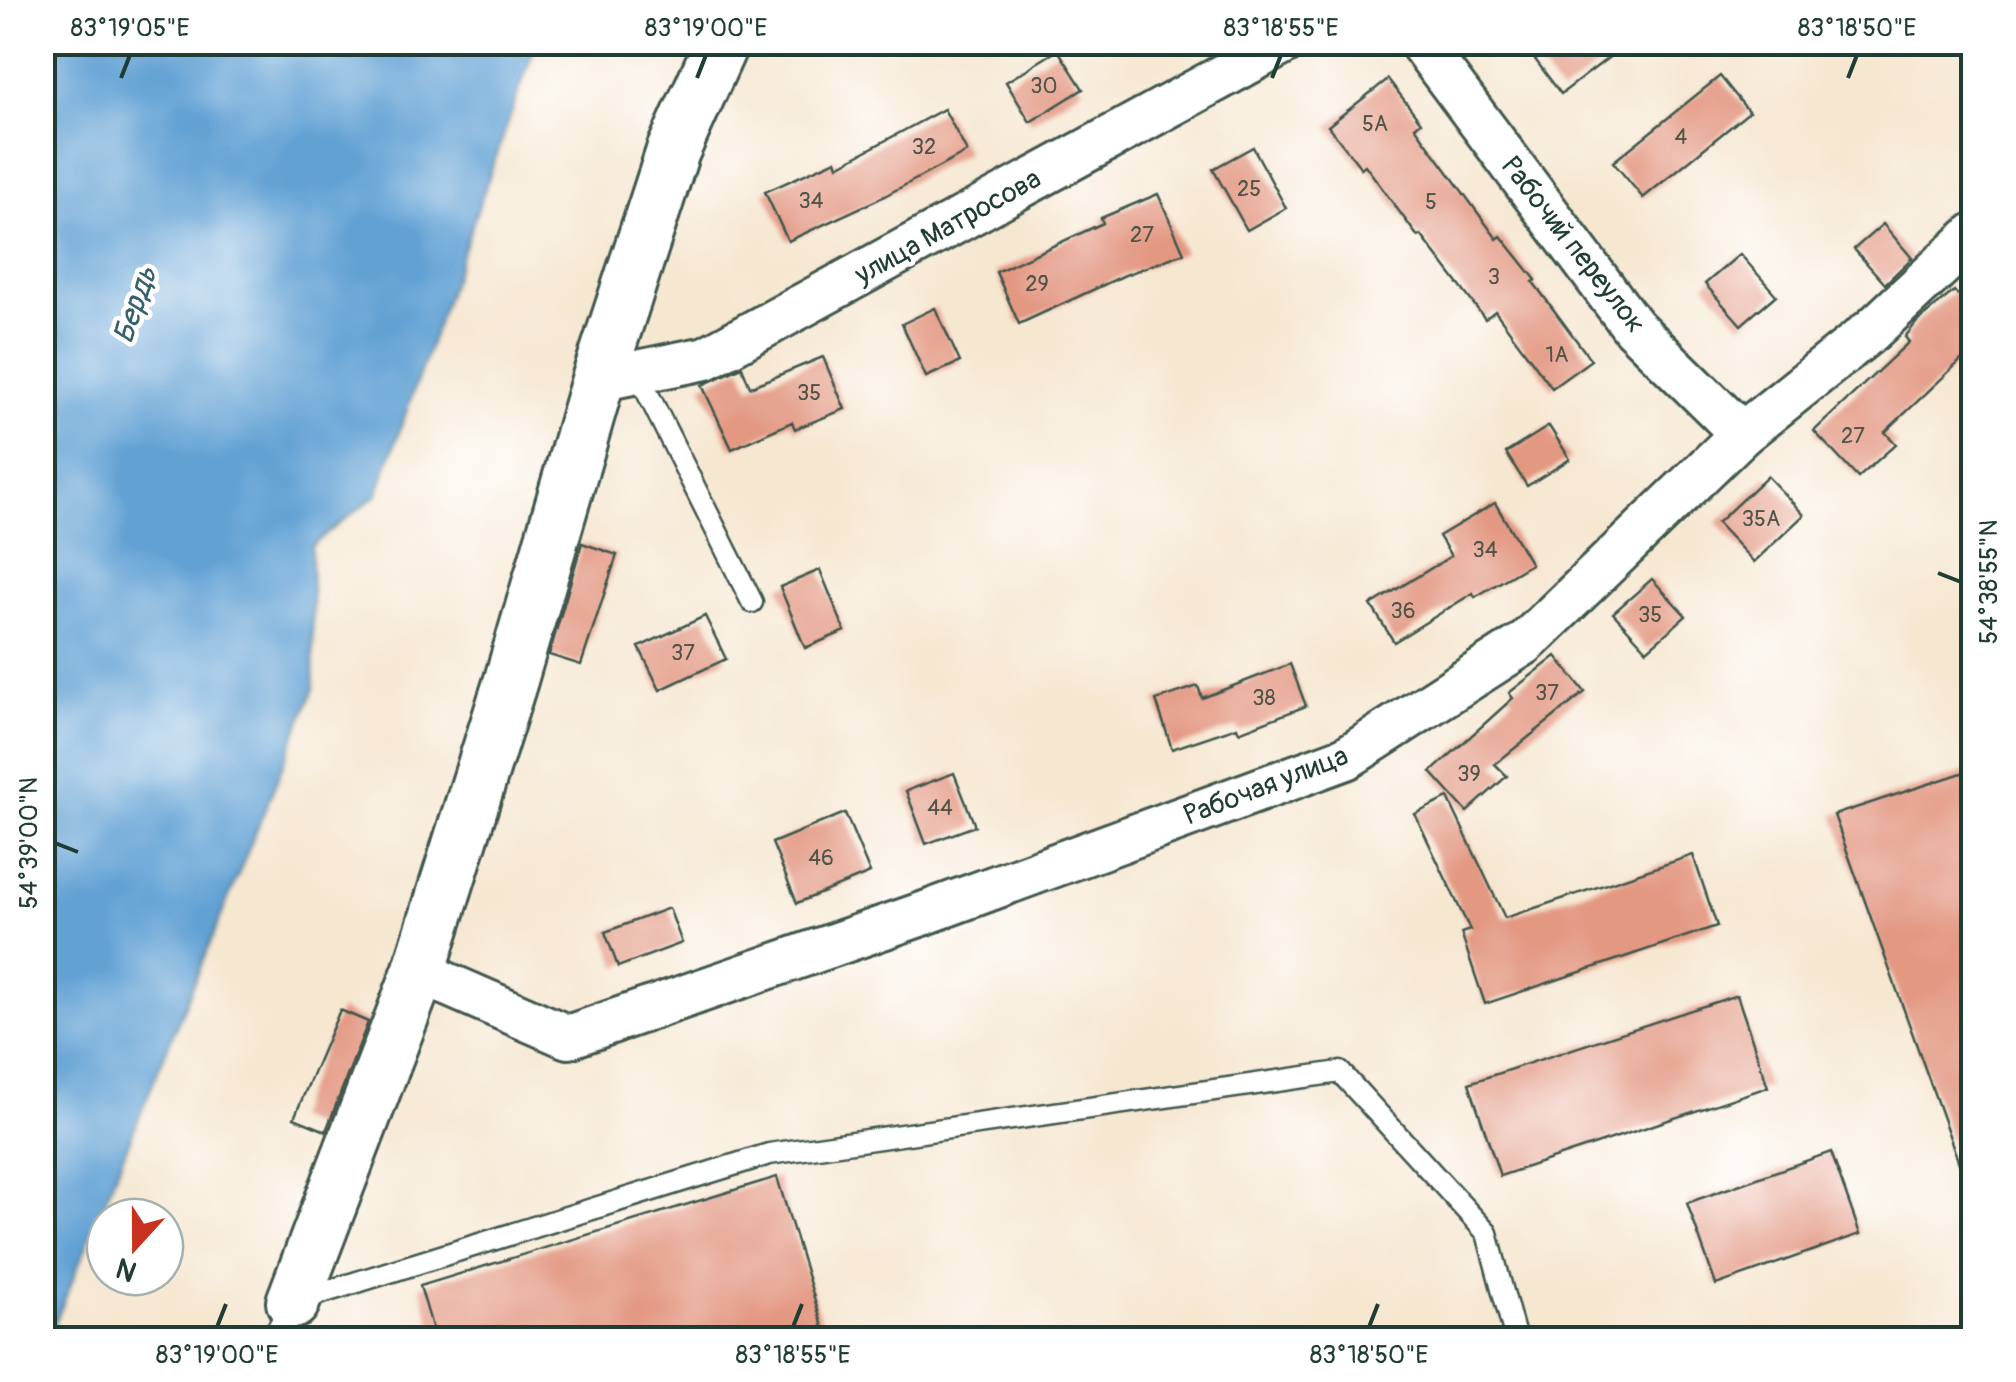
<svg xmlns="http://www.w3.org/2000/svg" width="2016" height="1382" font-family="Pangolin,sans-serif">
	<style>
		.water { fill: #62a1d4; stroke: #406f84; stroke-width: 2.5 }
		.building { fill: #e39882 }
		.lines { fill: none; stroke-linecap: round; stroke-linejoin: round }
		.service-casing { stroke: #3f564c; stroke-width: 25 }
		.minor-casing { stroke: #3f564c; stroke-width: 48 }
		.tertiary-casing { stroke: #3f564c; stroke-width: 58 }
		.service { stroke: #fff; stroke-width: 20 }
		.minor { stroke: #fff; stroke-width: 42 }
		.tertiary { stroke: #fff; stroke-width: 52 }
		.ticks { fill: none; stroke: #1f3d34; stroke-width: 4 }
		.labels { text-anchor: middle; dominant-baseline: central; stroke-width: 9; stroke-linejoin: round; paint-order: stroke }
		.number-label { font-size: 22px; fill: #505448 }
		.street-label { font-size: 28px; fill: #1f3d34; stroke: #fff }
		.water-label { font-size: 30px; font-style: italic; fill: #36606c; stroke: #fff }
		.neatline { fill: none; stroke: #1f3d34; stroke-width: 4 }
		.ticks-label { font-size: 25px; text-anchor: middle; fill: #1f3d34 }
	</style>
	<rect width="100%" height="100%" fill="#fff"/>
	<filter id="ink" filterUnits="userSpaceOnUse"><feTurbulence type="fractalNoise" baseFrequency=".01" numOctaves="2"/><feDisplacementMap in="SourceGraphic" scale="20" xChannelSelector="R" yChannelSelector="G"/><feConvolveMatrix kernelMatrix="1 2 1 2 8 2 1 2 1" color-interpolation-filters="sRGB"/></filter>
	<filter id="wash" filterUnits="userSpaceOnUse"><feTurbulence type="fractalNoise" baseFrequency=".0048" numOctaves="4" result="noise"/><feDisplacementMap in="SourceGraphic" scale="40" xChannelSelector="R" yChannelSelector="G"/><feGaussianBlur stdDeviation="2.25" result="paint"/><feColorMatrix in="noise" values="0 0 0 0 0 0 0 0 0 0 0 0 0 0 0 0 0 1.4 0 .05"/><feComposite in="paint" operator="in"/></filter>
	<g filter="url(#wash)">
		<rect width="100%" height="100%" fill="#f6e7d1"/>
		<polygon class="water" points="42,43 536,43 377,495 311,546 314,689 48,1340 42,1339"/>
		<g id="blocks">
			<g class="building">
				<polygon points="1522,42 1629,42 1561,94"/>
				<polygon points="1058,50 1083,89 1030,122 1006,82"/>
				<polygon points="1720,76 1749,112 1643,198 1613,162"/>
				<polygon points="1388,79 1421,122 1415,127 1497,239 1501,236 1536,280 1533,282 1591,360 1552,388 1495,311 1485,319 1421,235 1418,237 1365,165 1361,168 1328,126"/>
				<polygon points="944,109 967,152 877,200 788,241 765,192 836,160 838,166"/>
				<polygon points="1253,147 1286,208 1247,230 1213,169"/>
				<polygon points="1158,194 1184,253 1125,275 1019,324 996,272 1103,223 1101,218"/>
				<polygon points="1883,224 1912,258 1885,284 1854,249"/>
				<polygon points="1740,254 1776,295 1741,325 1705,284"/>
				<polygon points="1954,291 1974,312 1974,348 1885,432 1896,444 1858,478 1814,431 1909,342 1905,337 1917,322"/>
				<polygon points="935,308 960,362 926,377 902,324"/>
				<polygon points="823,357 845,409 795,429 792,422 732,449 702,385 742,367 750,387"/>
				<polygon points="1549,426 1570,459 1527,486 1506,453"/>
				<polygon points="1767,476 1804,515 1754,562 1717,523"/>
				<polygon points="1495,503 1531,564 1475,597 1473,593 1394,642 1371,605 1451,556 1439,536"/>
				<polygon points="582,543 617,555 581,665 549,655"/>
				<polygon points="820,570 845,631 805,648 780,587"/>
				<polygon points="1652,579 1686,616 1647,650 1613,613"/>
				<polygon points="705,616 726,659 660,690 639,647"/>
				<polygon points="1556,656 1585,692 1495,764 1507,776 1467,812 1431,772 1513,698 1509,693"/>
				<polygon points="1290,664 1306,706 1239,732 1237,727 1172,749 1156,700 1198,686 1202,698"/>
				<polygon points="1974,769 1974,1190 1969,1191 1834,815"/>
				<polygon points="954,773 975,826 926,844 906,791"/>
				<polygon points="1448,798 1505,918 1693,855 1717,926 1485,1004 1461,933 1470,930 1415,814"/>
				<polygon points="845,813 870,873 797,903 772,843"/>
				<polygon points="669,908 682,943 618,967 605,932"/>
				<polygon points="1737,995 1768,1087 1500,1176 1469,1083"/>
				<polygon points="340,1010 368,1022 326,1131 294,1118"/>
				<polygon points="1831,1152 1860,1234 1716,1285 1687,1203"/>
				<polygon points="777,1177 827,1340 436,1340 420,1286"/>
			</g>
		</g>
	</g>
	<g filter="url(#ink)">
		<use href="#blocks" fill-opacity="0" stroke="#3f564c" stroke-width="2.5"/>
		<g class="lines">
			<defs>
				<g id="service">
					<polyline points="637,372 752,602"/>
					<polyline points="271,1340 293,1302 769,1154 1340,1072 1487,1233 1516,1340"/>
				</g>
				<g id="minor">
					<polyline points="1420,42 1633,327 1742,434"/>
					<polyline points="598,380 706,358 1286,42"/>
					<polyline points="419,972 568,1037 925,913 1346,758 1525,643 1742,434 1872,330 1974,235"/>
				</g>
				<polyline id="tertiary" points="293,1302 419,972 511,680 598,380 673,151 722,42"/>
			</defs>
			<use href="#service" class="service-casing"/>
			<use href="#minor" class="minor-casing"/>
			<use href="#tertiary" class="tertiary-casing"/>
			<use href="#service" class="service"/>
			<use href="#minor" class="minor"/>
			<use href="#tertiary" class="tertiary"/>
		</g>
	</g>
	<path class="ticks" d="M 121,78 L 130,55M 697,78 L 706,55M 1272,78 L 1281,55M 1848,78 L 1857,55M 1938,573 L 1961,582M 55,843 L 78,852M 217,1327 L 226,1304M 793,1327 L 802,1304M 1369,1327 L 1378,1304"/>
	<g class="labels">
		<g class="number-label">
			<text x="1044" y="86">30</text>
			<text x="1375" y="124">5А</text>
			<text x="1681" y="137">4</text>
			<text x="924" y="147">32</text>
			<text x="1249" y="189">25</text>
			<text x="811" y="201">34</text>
			<text x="1431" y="202">5</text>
			<text x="1142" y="235">27</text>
			<text x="1494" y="277">3</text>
			<text x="1037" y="284">29</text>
			<text x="1557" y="355">1А</text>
			<text x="809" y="393">35</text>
			<text x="1853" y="436">27</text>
			<text x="1761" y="519">35А</text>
			<text x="1485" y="550">34</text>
			<text x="1403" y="611">36</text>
			<text x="1650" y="615">35</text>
			<text x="683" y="653">37</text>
			<text x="1547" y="693">37</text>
			<text x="1264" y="698">38</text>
			<text x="1469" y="774">39</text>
			<text x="940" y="808">44</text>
			<text x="821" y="858">46</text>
		</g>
		<g class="street-label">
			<text transform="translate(948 227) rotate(-29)">улица Матросова</text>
			<text transform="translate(1573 245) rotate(52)">Рабочий переулок</text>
			<text transform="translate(1266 786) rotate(-21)">Рабочая улица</text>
		</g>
		<g class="water-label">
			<text transform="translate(135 305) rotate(-71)">Бердь</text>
		</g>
	</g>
	<rect width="2016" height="1382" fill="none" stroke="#fff" stroke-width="110"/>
	<g transform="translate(135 1247) rotate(201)"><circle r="48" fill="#ffffff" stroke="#a5b1ae" stroke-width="2.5"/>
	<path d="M0-8L18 38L0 25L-18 38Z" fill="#c8321e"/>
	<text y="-15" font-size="28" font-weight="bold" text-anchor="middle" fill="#1f3d34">N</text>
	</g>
	<rect x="55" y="55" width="1906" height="1272" class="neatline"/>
	<g class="ticks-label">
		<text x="130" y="36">83°19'05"E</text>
		<text x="706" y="36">83°19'00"E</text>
		<text x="1281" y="36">83°18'55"E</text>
		<text x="1857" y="36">83°18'50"E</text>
		<text transform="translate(1988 582) rotate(-90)" y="9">54°38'55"N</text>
		<text transform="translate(28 843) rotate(-90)" y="9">54°39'00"N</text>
		<text x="217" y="1363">83°19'00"E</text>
		<text x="793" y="1363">83°18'55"E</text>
		<text x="1369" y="1363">83°18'50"E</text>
	</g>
</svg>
